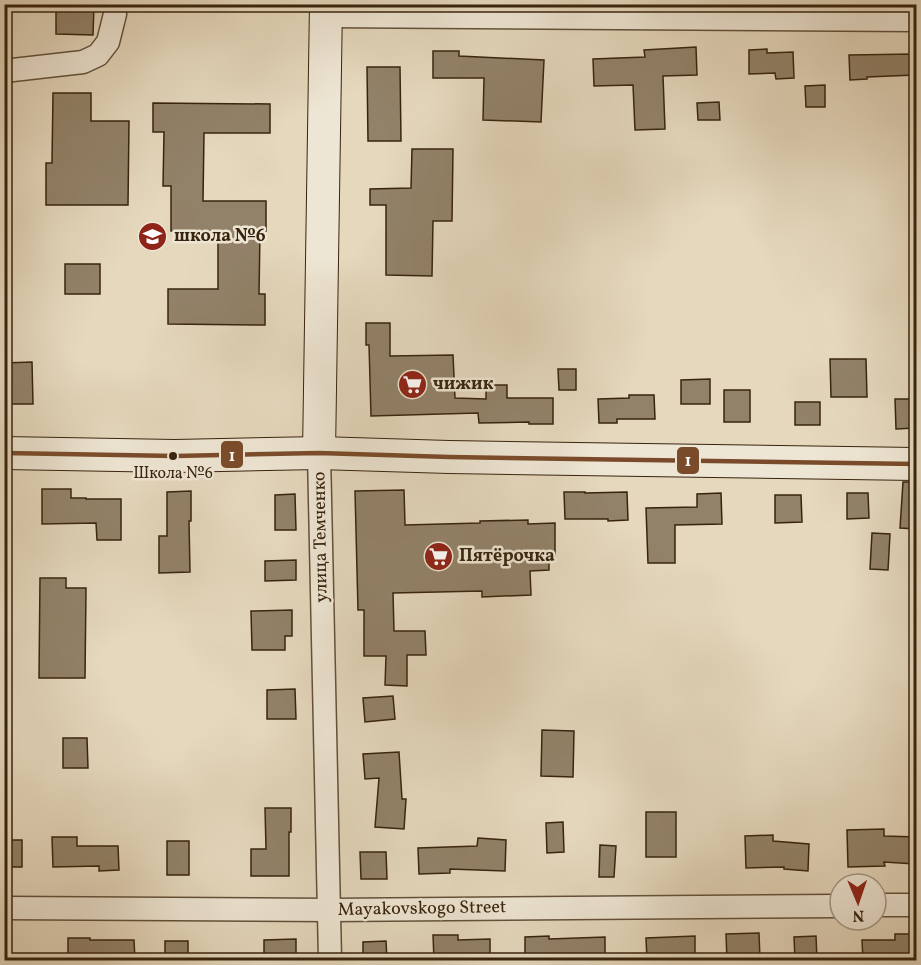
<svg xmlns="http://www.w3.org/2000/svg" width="921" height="965" font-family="Vollkorn,serif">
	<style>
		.building { fill: #928269; stroke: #38240e; stroke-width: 1.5 }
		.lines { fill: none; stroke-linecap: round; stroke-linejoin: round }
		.minor-casing { stroke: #63513a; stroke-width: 25 }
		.secondary-casing { stroke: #38240e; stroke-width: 34 }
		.minor { stroke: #eee6d4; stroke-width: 22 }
		.secondary { stroke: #eee6d4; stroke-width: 32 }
		.bus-1-casing { stroke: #eee6d4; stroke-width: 9 }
		.bus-1 { stroke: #7a4b2a; stroke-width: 4.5 }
		.bus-dot { fill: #38240e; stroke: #eee6d4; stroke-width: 2 }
		.labels { text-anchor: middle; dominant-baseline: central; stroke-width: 5; stroke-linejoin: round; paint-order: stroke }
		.bus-label { font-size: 16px; fill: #38240e; stroke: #eee6d4 }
		.poi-label { font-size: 18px; font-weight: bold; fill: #38240e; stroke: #eee6d4; text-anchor: start }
		.street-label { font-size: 18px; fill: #38240e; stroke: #eee6d4 }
		.line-badge { stroke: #eee6d4; stroke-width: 2 }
		.badge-label { font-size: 16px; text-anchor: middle; font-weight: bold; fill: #fff }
	</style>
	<rect width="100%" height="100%" fill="#e5d8bd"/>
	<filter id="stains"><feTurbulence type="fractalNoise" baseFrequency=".00333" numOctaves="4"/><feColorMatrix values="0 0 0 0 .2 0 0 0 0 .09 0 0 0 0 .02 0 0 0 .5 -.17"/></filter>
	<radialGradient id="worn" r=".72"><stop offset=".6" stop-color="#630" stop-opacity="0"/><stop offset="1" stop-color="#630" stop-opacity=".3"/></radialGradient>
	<g class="building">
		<polygon points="56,5 94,5 93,35 56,34"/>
		<polygon points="696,47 697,75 663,76 665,129 635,130 633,85 594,86 593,59 645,57 644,50"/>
		<polygon points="767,49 767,53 793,52 794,78 776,79 775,73 749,74 749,50"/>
		<polygon points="433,51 459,51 459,56 544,60 541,122 483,120 484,78 433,78"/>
		<polygon points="914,54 914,75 867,77 867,79 850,80 849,55"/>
		<polygon points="367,67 400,67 401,141 368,141"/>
		<polygon points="825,85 825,107 806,107 805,86"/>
		<polygon points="53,93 91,93 91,121 129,121 128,205 46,205 46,163 52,163"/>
		<polygon points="719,102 720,120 698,120 697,103"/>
		<polygon points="153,103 270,104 270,133 204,133 203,201 266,201 266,231 260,231 259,294 265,294 265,325 168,324 168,289 218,289 218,231 171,231 171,186 163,186 164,132 153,132"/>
		<polygon points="412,149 453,149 452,221 433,221 432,276 386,275 386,205 370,205 370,189 411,188"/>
		<rect x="65" y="264" width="35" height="30"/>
		<polygon points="366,323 390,323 390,356 453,355 455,398 486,399 486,385 507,385 507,398 553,398 553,424 529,424 529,422 479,423 478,413 371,416 369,345 366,345"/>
		<polygon points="830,359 866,359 867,397 831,397"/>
		<polygon points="32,362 33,404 4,404 4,363"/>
		<polygon points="558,369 576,369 576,390 559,390"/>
		<polygon points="710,379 710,404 681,404 681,380"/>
		<rect x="724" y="390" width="26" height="32"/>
		<polygon points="629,395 654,395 655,419 617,419 617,423 599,423 598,399 629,398"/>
		<polygon points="895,399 916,399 916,428 896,429"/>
		<rect x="795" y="402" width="25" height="23"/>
		<polygon points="903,482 916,482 916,529 900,528"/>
		<polygon points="42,489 71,489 71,498 86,498 86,499 121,499 121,540 97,540 96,523 42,524"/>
		<polygon points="404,490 405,525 480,523 480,521 528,520 528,524 555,523 555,558 549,558 549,570 530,571 531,595 482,597 482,591 393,593 394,631 425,631 426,655 407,655 407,686 385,685 386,656 364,656 364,610 358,610 355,491"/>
		<polygon points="191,491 191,521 189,521 190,572 159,573 159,536 167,536 167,492"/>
		<polygon points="564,492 585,492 585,493 627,492 628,520 608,521 608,519 565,519"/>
		<polygon points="721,493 722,524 675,525 675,563 648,563 646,508 697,507 697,494"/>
		<polygon points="847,493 868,493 869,518 847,519"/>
		<polygon points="295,494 296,530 275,530 275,495"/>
		<polygon points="775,495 801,495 802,522 775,523"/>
		<polygon points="872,533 890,534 888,570 870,569"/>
		<polygon points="296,560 296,580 265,581 265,561"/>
		<polygon points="40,578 66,578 66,588 86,588 85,678 39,678"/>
		<polygon points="292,610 292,636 285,636 285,650 252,650 251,611"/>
		<polygon points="295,689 296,719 267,719 267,690"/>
		<polygon points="393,696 395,719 365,722 363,698"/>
		<polygon points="542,730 574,731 573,777 541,776"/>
		<polygon points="63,738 87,738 88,768 63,768"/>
		<polygon points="399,752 402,799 406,799 404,829 375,827 379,778 365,779 363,754"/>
		<polygon points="265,808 291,808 291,832 289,832 289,876 251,876 251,849 266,849"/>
		<rect x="646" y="812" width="30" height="45"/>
		<polygon points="563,822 564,852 547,853 546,823"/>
		<polygon points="884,829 884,836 916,837 915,864 884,862 885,866 848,867 847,830"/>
		<polygon points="773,835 773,841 809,844 808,871 784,869 784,867 746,868 745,836"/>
		<polygon points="52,837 77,837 77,846 118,846 119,870 99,871 99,866 53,867"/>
		<polygon points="478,838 506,840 505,871 450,869 450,873 419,874 418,848 477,846"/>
		<rect x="4" y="840" width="18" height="27"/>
		<rect x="167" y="841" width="22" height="34"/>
		<polygon points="600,845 616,846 614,877 599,877"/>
		<polygon points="360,852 386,852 387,879 361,879"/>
		<polygon points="759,933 760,960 727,960 726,934"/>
		<polygon points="895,934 916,934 916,960 863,960 862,940 895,940"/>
		<polygon points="433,935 458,935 458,940 490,939 490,960 434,960"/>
		<polygon points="549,936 549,939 605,937 605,960 525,960 525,937"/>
		<polygon points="695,936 695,960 647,960 646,938"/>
		<polygon points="816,936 817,960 795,960 794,937"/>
		<polygon points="68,938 90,938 90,940 134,940 135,960 68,960"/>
		<polygon points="296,939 296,960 264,960 264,940"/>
		<rect x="165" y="941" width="23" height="19"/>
		<polygon points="386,941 387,960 363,960 363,942"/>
	</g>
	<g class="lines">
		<defs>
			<g id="minor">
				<polyline points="325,16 916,20"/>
				<polyline points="4,71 83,62 98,55 108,42 115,14 115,4"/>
				<polyline points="319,453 330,960"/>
				<polyline points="876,905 916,905"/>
				<polyline points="4,908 330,910 840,906"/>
			</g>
			<g id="secondary">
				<polyline points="4,453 175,456 319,453 449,457 916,464"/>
				<polyline points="319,453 326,4"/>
			</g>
		</defs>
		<use href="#minor" class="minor-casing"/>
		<use href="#secondary" class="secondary-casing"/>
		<use href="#minor" class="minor"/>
		<use href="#secondary" class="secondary"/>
		<defs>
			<polyline id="bus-1" points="4,453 175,456 319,453 449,457 916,464"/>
		</defs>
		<use href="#bus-1" class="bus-1-casing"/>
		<use href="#bus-1" class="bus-1"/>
	</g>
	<defs>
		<symbol id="school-disc" viewBox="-11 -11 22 22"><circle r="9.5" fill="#8f2418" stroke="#eee6d4"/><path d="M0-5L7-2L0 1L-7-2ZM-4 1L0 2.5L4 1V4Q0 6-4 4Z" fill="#fff"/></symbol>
		<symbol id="supermarket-disc" viewBox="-11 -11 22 22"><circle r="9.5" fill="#8f2418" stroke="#eee6d4"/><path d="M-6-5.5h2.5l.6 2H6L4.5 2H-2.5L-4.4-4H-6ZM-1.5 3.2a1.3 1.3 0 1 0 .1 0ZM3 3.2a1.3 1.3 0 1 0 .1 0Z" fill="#fff"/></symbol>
	</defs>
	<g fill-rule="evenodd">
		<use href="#school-disc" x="136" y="220" width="33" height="33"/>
		<use href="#supermarket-disc" x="396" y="368" width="33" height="33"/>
		<use href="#supermarket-disc" x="422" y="540" width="33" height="33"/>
	</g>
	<circle class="bus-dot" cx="173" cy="456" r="5"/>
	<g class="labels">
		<g class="bus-label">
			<text x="173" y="474">Школа №6</text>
		</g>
		<g class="poi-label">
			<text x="174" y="236">школа №6</text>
			<text x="433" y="384">чижик</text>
			<text x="459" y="556">Пятёрочка</text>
		</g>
		<g class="street-label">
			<text transform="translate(321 537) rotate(-91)">улица Темченко</text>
			<text transform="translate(422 909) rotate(-1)">Mayakovskogo Street</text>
		</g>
	</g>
	<g class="line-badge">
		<rect x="220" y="440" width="24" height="29" rx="6" fill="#7a4b2a"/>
		<rect x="676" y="446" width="24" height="29" rx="6" fill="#7a4b2a"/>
	</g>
	<g class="badge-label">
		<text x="232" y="461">1</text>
		<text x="688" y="466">1</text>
	</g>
	<rect width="921" height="965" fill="none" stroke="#e5d8bd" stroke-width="24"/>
	<rect x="6" y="6" width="909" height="953" fill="none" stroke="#38240e" stroke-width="3"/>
	<rect x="12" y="12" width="897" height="941" fill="none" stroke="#38240e" stroke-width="1.5"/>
	<g transform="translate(858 902) rotate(178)"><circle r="28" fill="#eee6d4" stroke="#a59885" stroke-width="1.5"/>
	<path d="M0-4.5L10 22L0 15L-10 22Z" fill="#8f2418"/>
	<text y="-9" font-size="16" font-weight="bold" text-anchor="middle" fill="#38240e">N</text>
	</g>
	<rect width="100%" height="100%" filter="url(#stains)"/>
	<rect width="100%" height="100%" fill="url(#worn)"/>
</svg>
